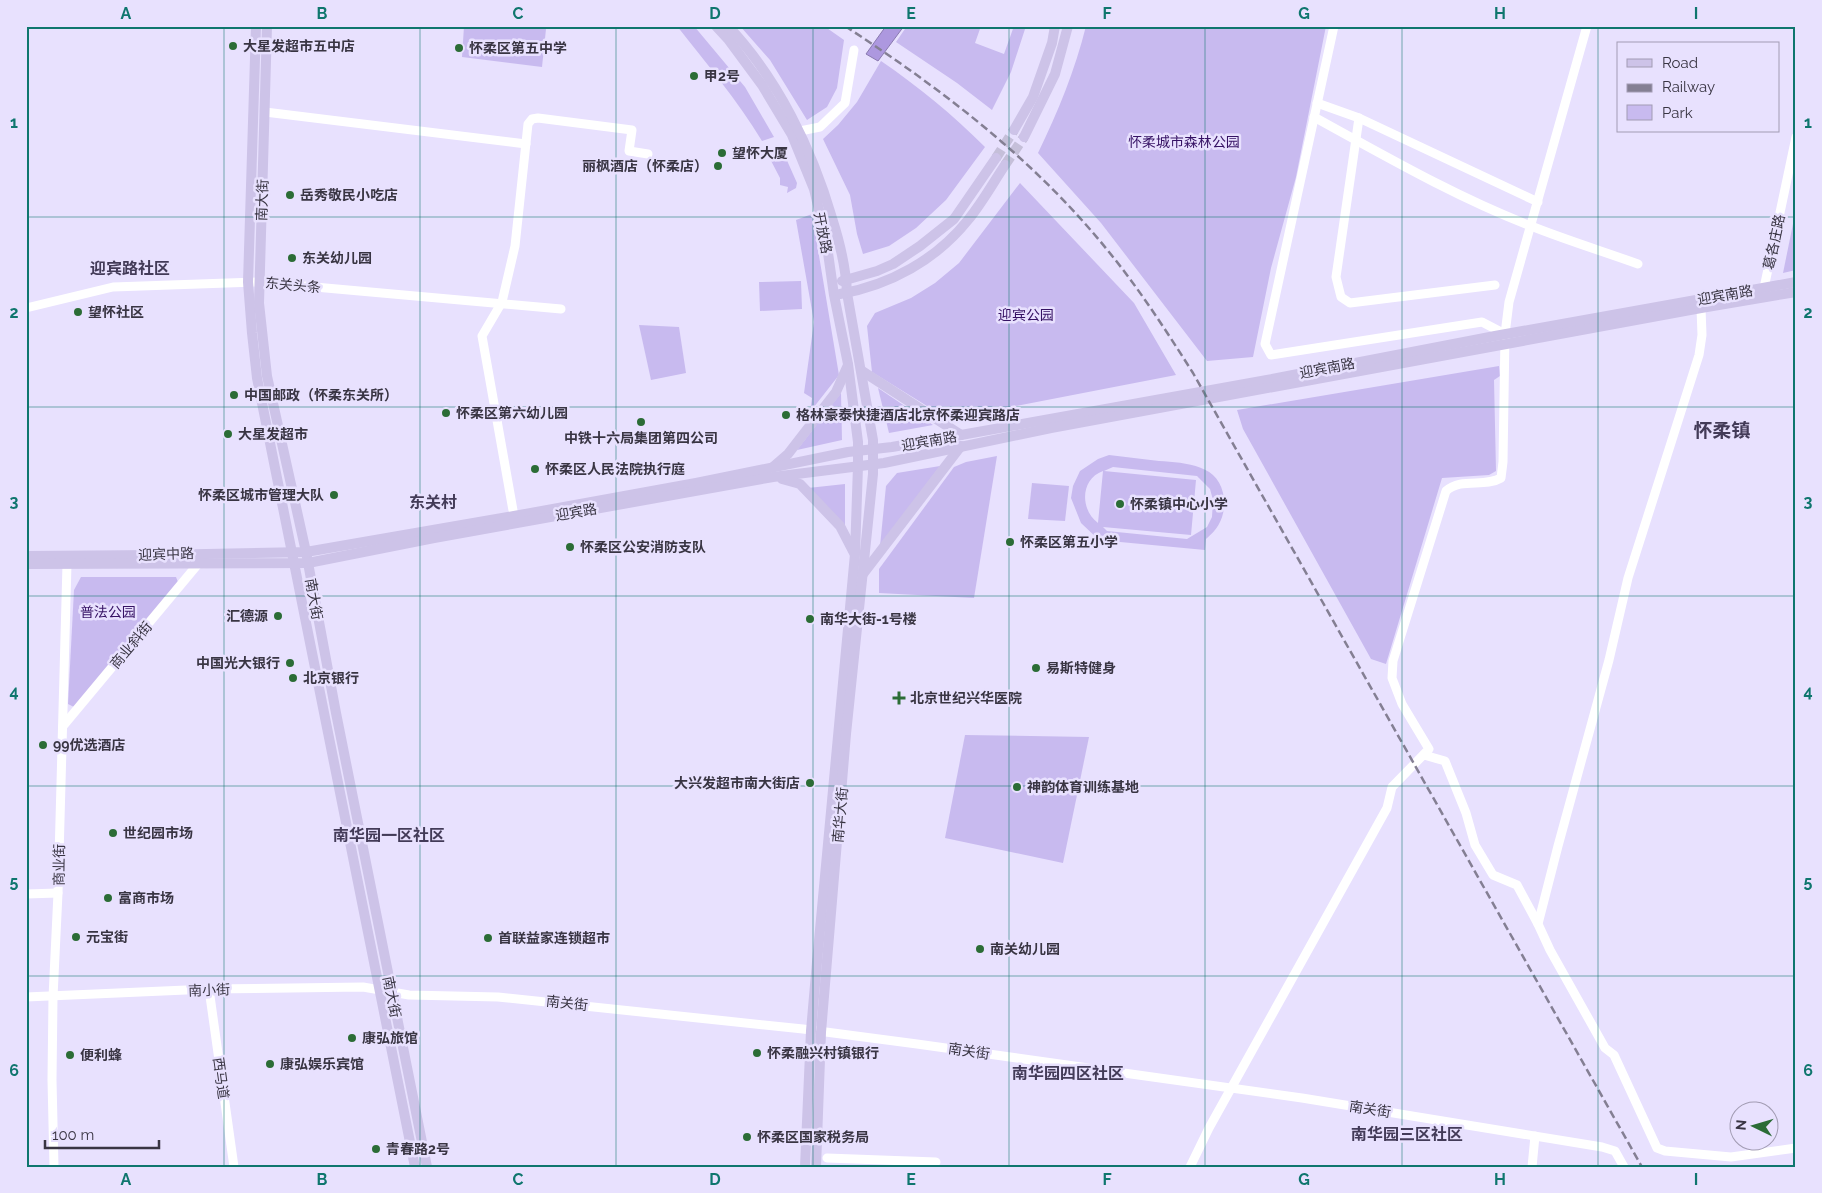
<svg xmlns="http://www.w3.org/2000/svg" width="1822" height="1193" font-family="Raleway,'Noto Sans SC',sans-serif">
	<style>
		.green { fill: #c8baef; fill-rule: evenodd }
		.water { fill: #ad98df; stroke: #8a7ab0 }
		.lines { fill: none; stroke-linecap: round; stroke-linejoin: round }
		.major-tunnel { stroke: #c5bfd9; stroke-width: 10; stroke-dasharray: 10 5; stroke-linecap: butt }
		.minor { stroke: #fff; stroke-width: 9 }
		.major { stroke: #cdc3e8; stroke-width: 10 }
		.rail { stroke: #847f93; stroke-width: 2.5; stroke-dasharray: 8 4; stroke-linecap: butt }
		.grid { fill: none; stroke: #0f766e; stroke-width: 1; stroke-opacity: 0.55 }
		.poi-dot { fill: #2b6c36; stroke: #e8e1fe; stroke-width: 2 }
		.labels { text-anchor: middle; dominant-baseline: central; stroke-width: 5; stroke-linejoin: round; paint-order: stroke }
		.poi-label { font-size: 14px; font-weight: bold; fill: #393543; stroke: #e8e1fe; text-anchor: start }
		.park-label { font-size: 14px; fill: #361264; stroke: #e8e1fe }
		.street-label { font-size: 14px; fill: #393543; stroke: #e8e1fe }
		.quarter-label { font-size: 16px; font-weight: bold; fill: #433b58; stroke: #e8e1fe }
		.district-label { font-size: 19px; font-weight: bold; fill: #433b58; stroke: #e8e1fe }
		.neatline { fill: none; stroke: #0f766e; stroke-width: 2 }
		.grid-label { font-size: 16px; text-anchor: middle; font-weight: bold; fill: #0f766e }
	</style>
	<rect width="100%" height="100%" fill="#e8e1fe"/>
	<g class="green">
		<polygon points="464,26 523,26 546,29 542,67 462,57"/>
		<path d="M 677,26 L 694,26 L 745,87 L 774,137 L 762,141 C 737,100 707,64 677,26 Z"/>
		<polygon points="740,26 824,26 844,40 837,88 827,107 807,120 770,60"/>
		<polygon points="907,26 981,26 975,43 1004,54 1014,26 1026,26 1011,72 992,110 957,83 896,42"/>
		<path d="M 1086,26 L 1326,26 L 1296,177 L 1271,268 L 1253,357 L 1207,361 L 1101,223 L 1038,153 C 1058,112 1075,70 1086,26 Z"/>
		<path d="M 881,61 C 919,87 953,115 985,147 L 946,200 L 916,228 L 889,246 L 863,254 L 857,234 L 850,195 L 823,139 L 838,125 L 857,102 Z"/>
		<polygon points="781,147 797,183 796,188 787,193 788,187 780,185 780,178 767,153"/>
		<polygon points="1020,183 1134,303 1176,375 948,419 872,372 867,326 875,313 911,298 935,283 959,263"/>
		<polygon points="1796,209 1796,270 1783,273"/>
		<polygon points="812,214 839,375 810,412 812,398 804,393 814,322 796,220"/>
		<polygon points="801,281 802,309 760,311 759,282"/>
		<polygon points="639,325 679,327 686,373 651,380"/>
		<polygon points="1499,366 1500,376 1494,380 1496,471 1489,475 1442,478 1386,664 1371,659 1243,429 1237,410"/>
		<polygon points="878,388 933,425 889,433"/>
		<polygon points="841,393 842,440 797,450"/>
		<path d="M 1109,455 C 1126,457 1142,459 1159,461 C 1186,463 1221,464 1224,499 C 1225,517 1219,528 1206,539 L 1205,550 L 1099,540 L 1081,523 L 1071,498 L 1073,486 L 1080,471 L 1098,459 ZM 1113,467 L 1197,476 L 1210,489 L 1213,500 L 1212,517 L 1207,527 L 1187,539 L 1107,531 L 1103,527 L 1191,535 L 1196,480 L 1104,471 ZM 1103,471 L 1098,523 C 1080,510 1080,479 1103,471 Z"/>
		<polygon points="997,456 974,598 879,593 879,569 954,467 966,462"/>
		<polygon points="940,466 880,546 886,486 897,473"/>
		<polygon points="1032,483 1069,486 1065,521 1028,519"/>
		<polygon points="845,484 845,528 808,488"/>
		<polygon points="81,577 176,577 178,582 74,707 68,704 74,590"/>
		<polygon points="965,735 1089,737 1063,863 945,838"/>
	</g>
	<polygon class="water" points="886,26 904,26 878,61 866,54"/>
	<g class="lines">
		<g class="major-tunnel">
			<polyline points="996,158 1014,130"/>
			<polyline points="1005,165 1024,137"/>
		</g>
		<g class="minor">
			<polyline points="1334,26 1265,344 1271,355 1482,322 1505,334"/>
			<polyline points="1317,103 1359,118 1538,202"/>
			<polyline points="265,112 526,144"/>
			<path d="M 1314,117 C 1385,156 1456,197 1531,226 C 1566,240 1602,251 1638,264"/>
			<polyline points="1359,118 1336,277 1341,297 1350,303 1495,285"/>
			<polyline points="800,131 820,127 845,103 854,50"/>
			<polyline points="1764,288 1796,137"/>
			<polyline points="26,308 113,287 259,282 561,309"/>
			<polyline points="1701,308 1702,335 1699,355 1628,578 1609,660 1558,846 1538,924 1550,950 1605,1048 1614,1055 1657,1148 1665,1151 1731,1157 1796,1148"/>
			<polyline points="514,516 482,336 502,302 515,246 528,124 532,119 538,118 632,130 629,151 648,154"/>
			<polyline points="63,726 198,564"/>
			<polyline points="1424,755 1445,761 1466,813 1475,845 1493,875 1517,885 1538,924"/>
			<polyline points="26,894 58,893"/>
			<polyline points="209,989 234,1167"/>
			<polyline points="26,997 209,989 363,987 409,995 498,997 803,1029 917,1044 1302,1098 1602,1147 1615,1151 1624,1167"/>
			<polyline points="827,1158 936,1162"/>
			<polyline points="54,1167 52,1080 53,997 58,893 67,564"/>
			<path d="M 1190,1167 L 1209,1128 L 1387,808 L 1392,787 L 1429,749 L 1402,704 L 1392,678 L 1393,661 L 1446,491 C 1462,477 1484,488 1501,478 L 1503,462 L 1505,334 L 1509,302 L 1587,26"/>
			<polyline points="1532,1167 1535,1136"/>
		</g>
		<g class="major">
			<polyline points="256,26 248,282 252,333 257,378 415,1167"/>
			<polyline points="267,26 259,303 267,376 306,552 336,713 427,1167"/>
			<polyline points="716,26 728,39 762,85 792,135 814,189 826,239 834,295 848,364 858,442 858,466 855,554 817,962 811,1031 805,1167"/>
			<path d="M 728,26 C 778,79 812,149 832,218 C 840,243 846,268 847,293 L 873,440 L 873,474 L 846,734 L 821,1032 L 816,1167"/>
			<polyline points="1014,130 1033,97 1052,43 1055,26"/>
			<polyline points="1024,137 1055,74 1068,26"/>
			<polyline points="842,281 877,271 893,264 920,246 954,219 996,158"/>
			<path d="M 840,294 C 890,285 936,260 968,220 C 982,203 993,183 1005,165"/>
			<polyline points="862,371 961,435"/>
			<polyline points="773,467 788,454 836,392 848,365"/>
			<polyline points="782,479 800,484 840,526 854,553"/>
			<polyline points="26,556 156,555 306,552 514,516 696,483 848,452 892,447 961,435 1267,380 1495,336 1796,282"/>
			<polyline points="26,564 308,563 434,538 773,477 884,463 1051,428 1701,308 1796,292"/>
			<polyline points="863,574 961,446"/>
		</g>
		<path class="rail" d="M 845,26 C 943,90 1035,160 1109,252 C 1140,290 1167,332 1193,373 L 1642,1167"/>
	</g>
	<path class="grid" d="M 224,26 L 224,1167M 420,26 L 420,1167M 616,26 L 616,1167M 813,26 L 813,1167M 1009,26 L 1009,1167M 1205,26 L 1205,1167M 1402,26 L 1402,1167M 1598,26 L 1598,1167M 26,217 L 1796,217M 26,407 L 1796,407M 26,596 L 1796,596M 26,786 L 1796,786M 26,976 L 1796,976"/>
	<g class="poi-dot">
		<circle cx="233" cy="46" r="5"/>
		<circle cx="459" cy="48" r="5"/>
		<circle cx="694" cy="76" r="5"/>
		<circle cx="722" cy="153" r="5"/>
		<circle cx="718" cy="166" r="5"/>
		<circle cx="290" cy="195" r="5"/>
		<circle cx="292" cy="258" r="5"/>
		<circle cx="78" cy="312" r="5"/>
		<circle cx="234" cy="395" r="5"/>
		<circle cx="446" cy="413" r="5"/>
		<circle cx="786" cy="415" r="5"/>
		<circle cx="641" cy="422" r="5"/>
		<circle cx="228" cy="434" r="5"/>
		<circle cx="535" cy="469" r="5"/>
		<circle cx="334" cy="495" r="5"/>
		<circle cx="1120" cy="504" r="5"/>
		<circle cx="1010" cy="542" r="5"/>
		<circle cx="570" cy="547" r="5"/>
		<circle cx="278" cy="616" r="5"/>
		<circle cx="810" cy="619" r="5"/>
		<circle cx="290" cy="663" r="5"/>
		<circle cx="1036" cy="668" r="5"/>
		<circle cx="293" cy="678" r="5"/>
		<path d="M896.5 690.5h5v5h5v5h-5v5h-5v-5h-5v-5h5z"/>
		<circle cx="43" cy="745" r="5"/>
		<circle cx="810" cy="783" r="5"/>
		<circle cx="1017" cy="787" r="5"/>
		<circle cx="113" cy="833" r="5"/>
		<circle cx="108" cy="898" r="5"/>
		<circle cx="76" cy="937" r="5"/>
		<circle cx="488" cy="938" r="5"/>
		<circle cx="980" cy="949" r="5"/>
		<circle cx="352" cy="1038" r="5"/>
		<circle cx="757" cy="1053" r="5"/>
		<circle cx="70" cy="1055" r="5"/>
		<circle cx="270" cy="1064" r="5"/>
		<circle cx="747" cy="1137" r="5"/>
		<circle cx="376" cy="1149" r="5"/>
	</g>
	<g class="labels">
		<g class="poi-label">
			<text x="243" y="46">大星发超市五中店</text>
			<text x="469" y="48">怀柔区第五中学</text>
			<text x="704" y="76">甲2号</text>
			<text x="732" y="153">望怀大厦</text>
			<text x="708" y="166" text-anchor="end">丽枫酒店（怀柔店）</text>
			<text x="300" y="195">岳秀敬民小吃店</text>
			<text x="302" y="258">东关幼儿园</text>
			<text x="88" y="312">望怀社区</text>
			<text x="244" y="395">中国邮政（怀柔东关所）</text>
			<text x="456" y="413">怀柔区第六幼儿园</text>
			<text x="796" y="415">格林豪泰快捷酒店北京怀柔迎宾路店</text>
			<text x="238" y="434">大星发超市</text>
			<text x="641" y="438" text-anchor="middle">中铁十六局集团第四公司</text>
			<text x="545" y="469">怀柔区人民法院执行庭</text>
			<text x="324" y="495" text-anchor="end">怀柔区城市管理大队</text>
			<text x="1130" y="504">怀柔镇中心小学</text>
			<text x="1020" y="542">怀柔区第五小学</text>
			<text x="580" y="547">怀柔区公安消防支队</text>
			<text x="268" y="616" text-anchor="end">汇德源</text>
			<text x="820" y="619">南华大街-1号楼</text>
			<text x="280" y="663" text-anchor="end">中国光大银行</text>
			<text x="1046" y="668">易斯特健身</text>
			<text x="303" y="678">北京银行</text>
			<text x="910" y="698">北京世纪兴华医院</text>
			<text x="53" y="745">99优选酒店</text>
			<text x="800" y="783" text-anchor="end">大兴发超市南大街店</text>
			<text x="1027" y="787">神韵体育训练基地</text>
			<text x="123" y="833">世纪园市场</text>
			<text x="118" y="898">富商市场</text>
			<text x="86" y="937">元宝街</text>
			<text x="498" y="938">首联益家连锁超市</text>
			<text x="990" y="949">南关幼儿园</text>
			<text x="362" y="1038">康弘旅馆</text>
			<text x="767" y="1053">怀柔融兴村镇银行</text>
			<text x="80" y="1055">便利蜂</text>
			<text x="280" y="1064">康弘娱乐宾馆</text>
			<text x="757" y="1137">怀柔区国家税务局</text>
			<text x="386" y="1149">青春路2号</text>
		</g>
		<g class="park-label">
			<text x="1184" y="142">怀柔城市森林公园</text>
			<text x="1026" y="315">迎宾公园</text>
			<text x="108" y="612">普法公园</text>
		</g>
		<g class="street-label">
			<text transform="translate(262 200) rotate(-88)">南大街</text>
			<text transform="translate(823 233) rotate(79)">开放路</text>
			<text transform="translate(1774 242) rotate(-78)">葛各庄路</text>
			<text transform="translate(293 285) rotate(5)">东关头条</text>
			<text transform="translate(1725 295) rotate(-10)">迎宾南路</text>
			<text transform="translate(1327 368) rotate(-11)">迎宾南路</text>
			<text transform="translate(929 441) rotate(-10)">迎宾南路</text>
			<text transform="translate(576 512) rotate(-10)">迎宾路</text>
			<text transform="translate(166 554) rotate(-2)">迎宾中路</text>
			<text transform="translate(314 599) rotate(80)">南大街</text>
			<text transform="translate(131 645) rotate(-50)">商业斜街</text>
			<text transform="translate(840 815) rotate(-85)">南华大街</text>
			<text transform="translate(59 865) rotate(-89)">商业街</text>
			<text transform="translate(209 990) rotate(-2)">南小街</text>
			<text transform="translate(392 997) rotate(79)">南大街</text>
			<text transform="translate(567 1003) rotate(6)">南关街</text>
			<text transform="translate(969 1051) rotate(8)">南关街</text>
			<text transform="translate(221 1078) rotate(82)">西马道</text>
			<text transform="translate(1370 1109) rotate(9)">南关街</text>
		</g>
		<g class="quarter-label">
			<text x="130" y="268">迎宾路社区</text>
			<text x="433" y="502">东关村</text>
			<text x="389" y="835">南华园一区社区</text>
			<text x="1068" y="1073">南华园四区社区</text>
			<text x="1407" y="1134">南华园三区社区</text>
		</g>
		<g class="district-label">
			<text x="1722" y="430">怀柔镇</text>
		</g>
	</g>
	<rect width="1822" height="1193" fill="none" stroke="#e8e1fe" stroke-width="55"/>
	<rect x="1617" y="42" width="162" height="90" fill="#e8e1fe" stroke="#a29cb3"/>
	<rect x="1627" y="59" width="25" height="8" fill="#cdc3e8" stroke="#a29cb3"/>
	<text x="1662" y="68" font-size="15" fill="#393543">Road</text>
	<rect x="1627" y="84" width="25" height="8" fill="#847f93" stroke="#a29cb3"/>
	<text x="1662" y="92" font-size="15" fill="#393543">Railway</text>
	<rect x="1627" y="105" width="25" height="15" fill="#c8baef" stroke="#a29cb3"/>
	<text x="1662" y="118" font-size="15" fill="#393543">Park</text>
	<g transform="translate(1754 1126) rotate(275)"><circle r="24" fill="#e8e1fe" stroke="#a29cb3"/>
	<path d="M0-4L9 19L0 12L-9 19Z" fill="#2b6c36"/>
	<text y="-8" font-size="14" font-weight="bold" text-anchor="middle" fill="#393543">N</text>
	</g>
	<path d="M45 1140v8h114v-8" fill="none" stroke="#393543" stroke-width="2.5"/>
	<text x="52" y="1140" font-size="15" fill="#393543" stroke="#e8e1fe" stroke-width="4" paint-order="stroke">100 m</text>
	<rect x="28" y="28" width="1766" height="1138" class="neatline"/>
	<g class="grid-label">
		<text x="126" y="19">A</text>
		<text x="322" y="19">B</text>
		<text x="518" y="19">C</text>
		<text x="715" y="19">D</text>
		<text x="911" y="19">E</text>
		<text x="1107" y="19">F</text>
		<text x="1304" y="19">G</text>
		<text x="1500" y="19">H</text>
		<text x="1696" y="19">I</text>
		<text x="14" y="128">1</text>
		<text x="1808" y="128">1</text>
		<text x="14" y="318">2</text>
		<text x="1808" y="318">2</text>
		<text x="14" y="507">3</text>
		<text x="1808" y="507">3</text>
		<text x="14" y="697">4</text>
		<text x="1808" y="697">4</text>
		<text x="14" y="887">5</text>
		<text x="1808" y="887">5</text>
		<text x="14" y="1076">6</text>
		<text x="1808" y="1076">6</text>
		<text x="126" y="1185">A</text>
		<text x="322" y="1185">B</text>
		<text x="518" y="1185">C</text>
		<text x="715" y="1185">D</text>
		<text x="911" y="1185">E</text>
		<text x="1107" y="1185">F</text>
		<text x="1304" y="1185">G</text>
		<text x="1500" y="1185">H</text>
		<text x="1696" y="1185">I</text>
	</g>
</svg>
